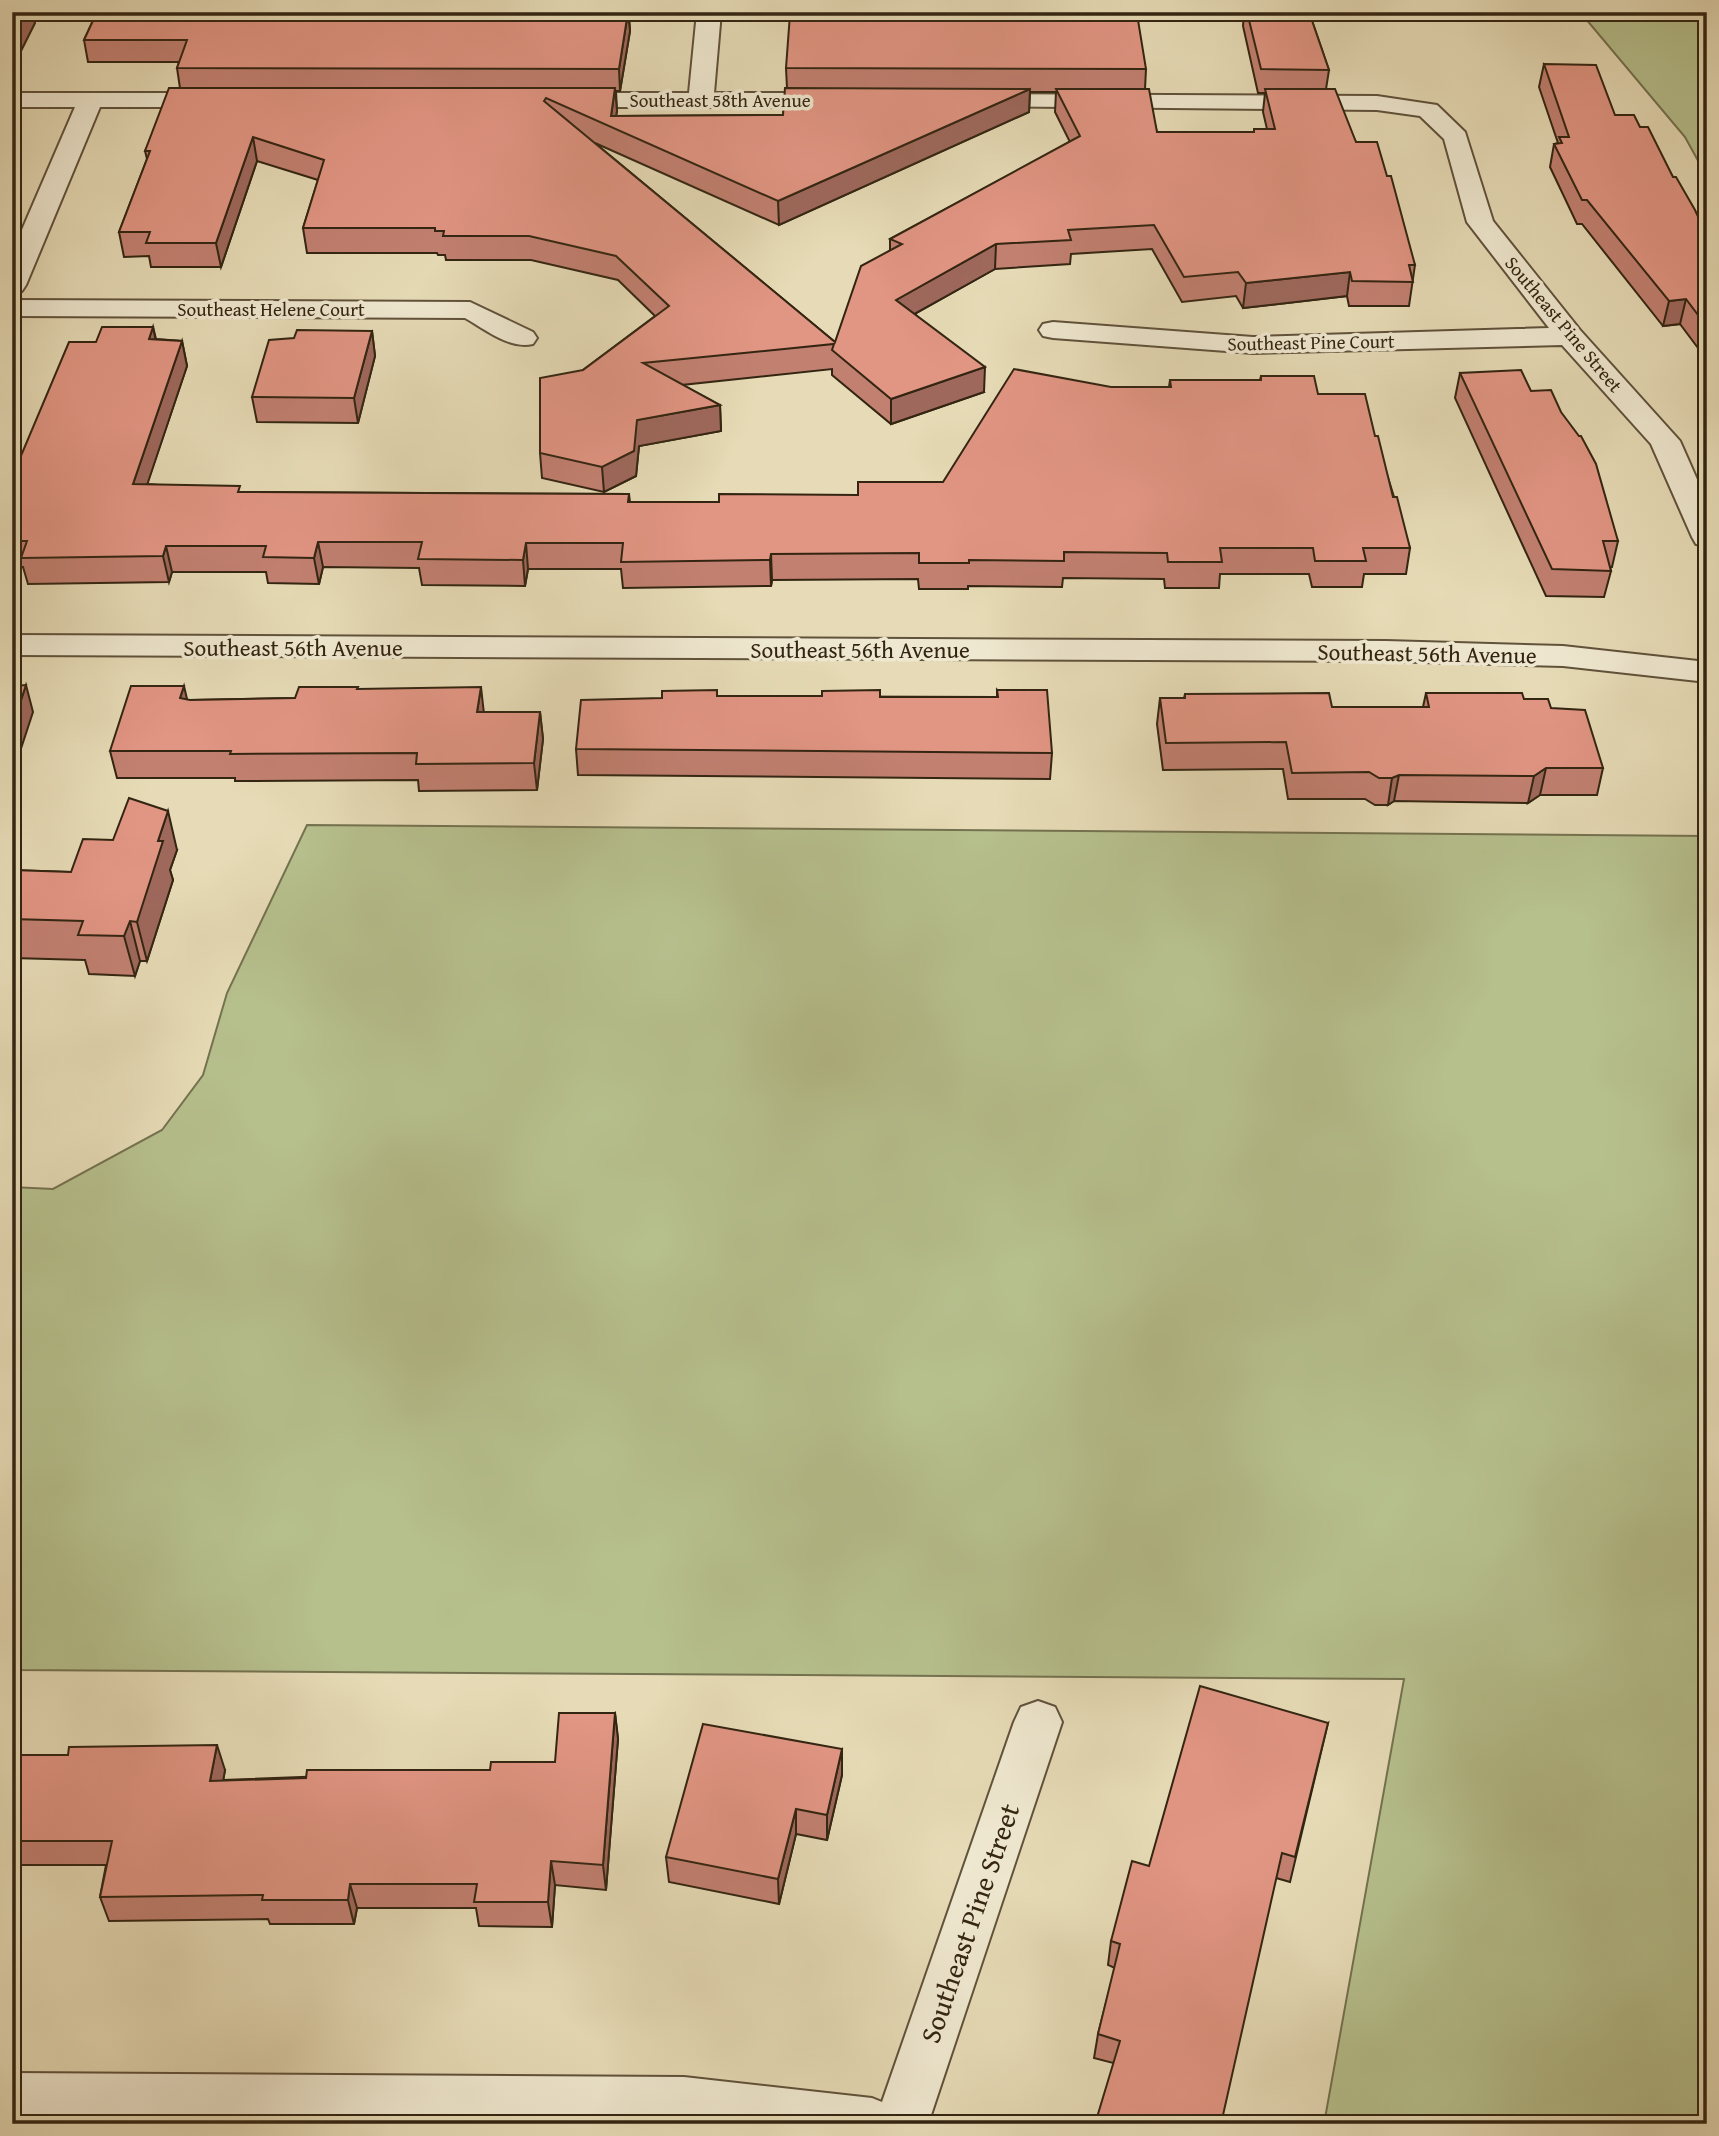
<svg xmlns="http://www.w3.org/2000/svg" width="1719" height="2136" font-family="'Gentium Book Plus',serif">
	<style>
		.green { fill: #b6c08d; stroke: #747250; stroke-width: 2 }
		.lines { fill: none; stroke-linecap: round; stroke-linejoin: round }
		.minor-casing { stroke: #60523b; stroke-width: 4 }
		.minor { fill: #efe8d0; fill-rule: evenodd }
		.wall { fill: #c28071; stroke: #332512; stroke-width: 2; fill-rule: evenodd }
		.shaded-wall { fill: #9e685c; stroke: #332512; stroke-width: 2 }
		.building { fill: #e19583; stroke: #332512; stroke-width: 2 }
		.labels { text-anchor: middle; dominant-baseline: central; stroke-width: 7; stroke-linejoin: round; paint-order: stroke }
		.far-street-label { font-size: 19px; fill: #332512; stroke: #efe8d0 }
		.street-label { font-size: 23px; fill: #332512; stroke: #efe8d0 }
		.near-street-label { font-size: 28px; fill: #332512; stroke: #efe8d0 }
	</style>
	<rect width="100%" height="100%" fill="#e6dbb6"/>
	<filter id="stains"><feTurbulence type="fractalNoise" baseFrequency=".00286" numOctaves="4"/><feColorMatrix values="0 0 0 0 .2 0 0 0 0 .09 0 0 0 0 .02 0 0 0 .5 -.17"/></filter>
	<radialGradient id="worn" r=".72"><stop offset=".6" stop-color="#630" stop-opacity="0"/><stop offset="1" stop-color="#630" stop-opacity=".3"/></radialGradient>
	<g class="green">
		<polygon points="1580,12 1707,12 1707,177 1685,137"/>
		<polygon points="307,825 1707,836 1707,2124 1324,2124 1404,1679 12,1670 12,1187 53,1189 162,1130 203,1075 227,993"/>
	</g>
	<g class="lines">
		<defs>
			<g id="minor">
				<polygon points="697,12 721,12 714,93 836,93 845,95 848,100 845,105 836,107 563,107 554,105 551,100 554,95 563,93 689,93"/>
				<polygon points="12,93 216,93 225,95 228,100 225,105 216,107 100,107 26,285 22,291 12,293 12,253 75,107 12,107"/>
				<polygon points="976,94 1377,96 1437,105 1465,132 1493,221 1580,330 1680,441 1707,502 1707,546 1696,544 1692,537 1651,444 1562,345 1253,353 1053,338 1043,336 1039,330 1043,324 1053,322 1253,337 1549,328 1467,222 1444,139 1420,116 1377,110 967,106 964,101 967,96"/>
				<path d="M 12,300 L 470,302 L 533,332 L 537,338 L 533,344 C 510,350 485,329 465,318 L 12,316 Z"/>
				<polygon points="12,635 1386,641 1563,646 1707,662 1707,682 1563,666 1386,661 12,655"/>
				<polygon points="1038,1701 1055,1707 1062,1722 928,2124 12,2124 12,2073 684,2077 872,2098 882,2102 1014,1722 1021,1707"/>
			</g>
		</defs>
		<use href="#minor" class="minor-casing"/>
		<use href="#minor" class="minor"/>
	</g>
	<g class="wall">
		<path d="M 97,12 L 629,12 L 630,31 L 620,91 L 616,91 L 617,111 L 616,116 L 783,115 L 787,88 L 786,68 L 1051,19 L 1146,69 L 1145,89 L 1157,132 L 1254,132 L 1254,129 L 1267,129 L 1263,112 L 1265,93 L 1258,93 L 1243,26 L 1244,12 L 1309,12 L 1329,70 L 1326,89 L 1356,142 L 1415,265 L 1409,306 L 1349,306 L 1347,296 L 1243,308 L 1236,296 L 1182,302 L 1152,249 L 1071,254 L 1070,264 L 995,269 L 915,314 L 984,392 L 891,424 L 832,375 L 832,369 L 682,385 L 720,405 L 721,431 L 639,446 L 636,476 L 604,492 L 542,478 L 540,453 L 583,370 L 655,316 L 618,280 L 531,260 L 446,260 L 445,255 L 438,255 L 437,253 L 307,253 L 303,228 L 318,180 L 257,161 L 221,267 L 151,267 L 149,256 L 124,257 L 119,232 L 147,159 L 145,151 L 180,88 L 177,68 L 179,62 L 88,62 L 84,40 ZM 1030,92 L 1056,92 L 1055,112 L 1070,142 L 890,239 L 890,250 L 835,342 L 595,143 L 779,225 L 1029,112 Z"/>
		<polygon points="1544,64 1615,115 1640,127 1673,177 1707,236 1707,360 1680,324 1663,326 1582,224 1577,224 1550,167 1554,144 1558,143 1539,87"/>
		<polygon points="153,327 156,339 182,341 187,366 147,484 241,492 629,494 630,502 719,502 858,495 943,482 1111,387 1169,387 1170,380 1260,380 1261,376 1318,394 1375,436 1410,548 1406,574 1364,574 1362,587 1312,587 1309,574 1220,574 1219,588 1165,588 1164,579 1063,578 1062,587 968,586 968,589 919,589 918,579 772,580 771,586 623,588 621,569 528,569 525,586 422,585 419,568 323,567 319,584 268,583 266,572 172,572 169,582 28,584 23,567 12,567 12,477 96,342"/>
		<polygon points="372,331 375,356 358,423 257,422 252,397"/>
		<polygon points="1460,373 1531,391 1618,541 1612,567 1610,567 1611,571 1604,597 1546,596 1455,398"/>
		<polygon points="358,689 484,712 540,712 543,739 537,790 419,791 418,780 235,781 235,778 117,778 110,751 190,700 295,698"/>
		<polygon points="997,690 1052,753 1050,779 578,775 576,749 717,696 997,697"/>
		<polygon points="1426,693 1524,699 1551,708 1603,768 1597,795 1540,795 1528,803 1394,801 1388,805 1375,805 1365,799 1288,799 1283,769 1163,770 1157,724 1160,698 1184,698 1185,694 1332,707 1423,707"/>
		<polygon points="177,850 170,870 173,880 147,961 140,961 135,976 89,974 85,960 12,958 12,870 71,872"/>
		<polygon points="615,1713 618,1739 606,1890 555,1885 552,1927 479,1926 476,1908 357,1908 354,1924 270,1924 268,1919 109,1921 100,1897 106,1865 12,1865 12,1755 225,1770 223,1780 490,1770 555,1762"/>
		<polygon points="1328,1723 1290,1882 1276,1878 1113,2063 1094,2058 1098,2034 1115,1968 1108,1965 1111,1941 1149,1866"/>
		<polygon points="842,1749 842,1775 827,1840 796,1834 779,1904 669,1882 666,1857"/>
	</g>
	<g class="shaded-wall">
		<polygon points="24,12 33,12 35,23 12,69 12,35"/>
		<polygon points="628,12 630,31 620,91 619,69"/>
		<polygon points="615,88 617,111 614,128 611,116"/>
		<polygon points="1030,89 1029,112 779,225 778,201"/>
		<polygon points="253,137 257,161 221,267 216,243"/>
		<polygon points="996,244 995,269 896,324 896,300"/>
		<polygon points="1350,272 1347,296 1243,308 1246,283"/>
		<polygon points="1686,299 1680,324 1663,326 1669,301"/>
		<polygon points="153,327 158,352 149,339"/>
		<polygon points="372,331 375,356 358,423 354,398"/>
		<polygon points="182,341 187,366 139,509 133,484"/>
		<polygon points="985,367 984,392 891,424 891,399"/>
		<polygon points="720,405 721,431 639,446 636,476 604,492 602,467 637,420"/>
		<polygon points="318,542 323,567 319,584 314,558"/>
		<polygon points="526,543 528,569 525,586 523,560"/>
		<polygon points="166,546 172,572 169,582 163,556"/>
		<polygon points="771,554 772,580 771,586 770,560"/>
		<polygon points="26,685 33,712 12,776 12,727"/>
		<polygon points="184,686 190,712 180,698"/>
		<polygon points="481,687 484,714 477,712"/>
		<polygon points="540,712 543,739 537,790 534,763"/>
		<polygon points="1546,768 1540,795 1528,803 1534,776"/>
		<polygon points="1399,775 1394,801 1388,805 1392,778"/>
		<polygon points="168,811 177,850 170,870 173,880 147,961 137,922 158,841"/>
		<polygon points="130,921 140,961 135,976 124,936"/>
		<polygon points="615,1713 618,1739 606,1890 603,1865"/>
		<polygon points="217,1745 225,1770 219,1806 210,1781"/>
		<polygon points="842,1749 842,1775 827,1840 827,1815"/>
		<polygon points="796,1809 796,1834 779,1904 778,1879"/>
		<polygon points="551,1861 555,1885 552,1927 548,1902"/>
		<polygon points="350,1884 357,1908 354,1924 348,1900"/>
	</g>
	<g class="building">
		<polygon points="12,12 24,12 12,35"/>
		<polygon points="97,12 628,12 619,69 177,68 187,40 84,40"/>
		<polygon points="822,12 1051,12 1051,19 1138,20 1146,69 786,68 790,14"/>
		<polygon points="1247,12 1309,12 1329,70 1261,69"/>
		<polygon points="1544,64 1596,65 1615,115 1634,115 1640,127 1648,127 1673,177 1676,177 1695,210 1707,236 1707,327 1686,299 1669,301 1587,200 1582,200 1554,144 1562,143 1559,137 1569,137"/>
		<polygon points="169,88 615,88 611,116 783,115 785,88 1030,89 778,201 546,98 544,101 835,342 861,266 902,244 890,239 1080,136 1056,89 1149,89 1157,132 1254,132 1254,129 1275,129 1265,89 1335,89 1356,142 1377,142 1387,176 1391,176 1415,265 1409,265 1413,282 1352,281 1350,272 1246,283 1238,272 1184,277 1154,225 1068,230 1071,240 996,244 896,300 985,367 891,399 832,350 834,344 643,363 720,405 637,420 634,451 602,467 540,453 540,378 583,370 669,306 616,256 529,236 443,236 444,231 435,231 435,228 303,228 324,160 253,137 216,243 146,243 150,232 119,232 150,151 145,151"/>
		<polygon points="102,327 153,327 149,339 182,341 133,484 240,486 238,492 629,494 628,502 719,502 719,494 858,495 858,482 943,482 1014,369 1111,387 1171,387 1170,380 1261,380 1261,376 1314,376 1318,394 1365,394 1375,436 1378,436 1393,497 1397,497 1410,548 1363,548 1366,561 1315,561 1313,548 1220,548 1222,562 1168,562 1167,553 1064,552 1064,561 969,560 969,563 919,563 919,553 771,554 770,560 621,562 623,543 526,543 523,560 418,559 422,542 318,542 314,558 263,557 266,546 166,546 163,556 21,558 27,541 12,541 12,477 69,342 96,342"/>
		<polygon points="297,330 372,331 354,398 252,397 269,340 294,338"/>
		<polygon points="1521,370 1531,391 1551,390 1561,412 1579,436 1581,436 1596,464 1618,541 1603,541 1611,571 1552,569 1460,373"/>
		<polygon points="26,685 12,727 12,686"/>
		<polygon points="131,686 184,686 180,698 190,700 295,698 299,687 358,687 357,689 481,687 477,712 540,712 534,763 416,764 417,753 230,754 231,751 110,751"/>
		<polygon points="717,690 717,696 822,696 822,691 880,690 880,697 998,697 997,690 1047,690 1052,753 576,749 581,700 662,698 662,691"/>
		<polygon points="1329,693 1332,707 1429,707 1426,693 1522,693 1524,699 1548,699 1551,708 1585,710 1603,768 1546,768 1534,776 1399,775 1392,778 1379,778 1369,772 1292,773 1286,742 1166,743 1160,698 1185,698 1185,694"/>
		<polygon points="129,798 168,811 158,841 163,841 137,922 130,921 124,936 78,935 83,921 12,919 12,870 71,872 83,839 113,840"/>
		<polygon points="1200,1686 1328,1723 1295,1857 1282,1853 1221,2124 1095,2124 1120,2041 1098,2034 1120,1944 1111,1941 1132,1861 1149,1866"/>
		<polygon points="559,1713 615,1713 603,1865 551,1861 548,1902 474,1902 477,1884 350,1884 348,1900 262,1900 263,1895 100,1897 112,1841 12,1841 12,1755 68,1755 69,1747 217,1745 210,1781 306,1778 307,1770 490,1770 491,1762 555,1762"/>
		<polygon points="703,1724 842,1749 827,1815 796,1809 778,1879 666,1857"/>
	</g>
	<g class="labels">
		<g class="far-street-label">
			<text x="720" y="100">Southeast 58th Avenue</text>
			<text x="271" y="309">Southeast Helene Court</text>
			<text transform="translate(1564 324) rotate(50)">Southeast Pine Street</text>
			<text transform="translate(1311 342) rotate(-1)">Southeast Pine Court</text>
		</g>
		<g class="street-label">
			<text x="293" y="647">Southeast 56th Avenue</text>
			<text x="860" y="649">Southeast 56th Avenue</text>
			<text transform="translate(1427 653) rotate(1)">Southeast 56th Avenue</text>
		</g>
		<g class="near-street-label">
			<text transform="translate(969 1923) rotate(-71)">Southeast Pine Street</text>
		</g>
	</g>
	<rect width="1719" height="2136" fill="none" stroke="#e6dbb6" stroke-width="42"/>
	<rect x="14" y="14" width="1691" height="2108" fill="none" stroke="#332512" stroke-width="3.5"/>
	<rect x="21" y="21" width="1677" height="2094" fill="none" stroke="#332512" stroke-width="2"/>
	<rect width="100%" height="100%" filter="url(#stains)"/>
	<rect width="100%" height="100%" fill="url(#worn)"/>
</svg>
